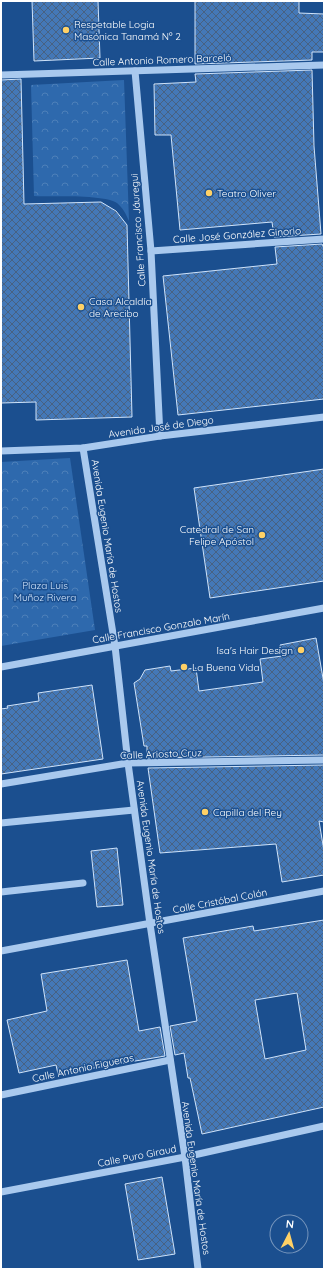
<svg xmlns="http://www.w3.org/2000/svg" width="325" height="1270" font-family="Quicksand,sans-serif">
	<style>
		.park { fill: url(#park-crowns) }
		.building { fill: url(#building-cross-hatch); stroke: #cfe3fa; fill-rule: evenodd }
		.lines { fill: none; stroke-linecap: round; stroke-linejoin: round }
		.minor { stroke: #a9c9ee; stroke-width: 7 }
		.poi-dot { fill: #ffd166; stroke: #1b4f8f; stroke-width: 1.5 }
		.labels { text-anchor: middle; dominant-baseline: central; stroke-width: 3; stroke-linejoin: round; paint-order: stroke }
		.poi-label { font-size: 10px; fill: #fff; stroke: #1b4f8f; text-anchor: start }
		.street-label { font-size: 10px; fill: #fff; stroke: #1b4f8f }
		.park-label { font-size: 10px; fill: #cfe3fa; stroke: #1b4f8f }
	</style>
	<defs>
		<pattern id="park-crowns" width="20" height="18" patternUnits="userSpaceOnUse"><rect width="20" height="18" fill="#2e69ad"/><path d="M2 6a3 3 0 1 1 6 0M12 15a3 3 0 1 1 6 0" fill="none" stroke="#4d80b9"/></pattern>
		<pattern id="building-cross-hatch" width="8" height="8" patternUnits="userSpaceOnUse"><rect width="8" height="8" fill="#4478b7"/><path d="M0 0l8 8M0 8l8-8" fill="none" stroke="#486282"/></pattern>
	</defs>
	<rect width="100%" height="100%" fill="#1b4f8f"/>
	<g class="park">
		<path d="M 124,80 L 129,221 C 126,214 123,208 117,203 C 103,194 52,197 34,196 L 31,85 Z"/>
		<polygon points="70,458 95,630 1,646 1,462"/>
	</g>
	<g class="building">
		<polygon points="32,1 98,1 100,58 34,61"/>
		<polygon points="195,1 299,1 299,13 324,14 324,52 312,52 312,60 195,64"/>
		<polygon points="312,70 314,146 321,234 274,237 272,222 180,230 171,135 155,135 154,84 196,82 195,74"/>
		<polygon points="21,79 24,204 101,202 116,211 127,225 132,417 36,420 36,402 1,403 1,80"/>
		<polygon points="322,244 324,248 324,399 178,415 163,276 277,264 275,247"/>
		<polygon points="324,469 324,581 210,598 194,488"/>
		<polygon points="316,638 324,684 324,755 147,758 147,746 144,746 134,683 140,679 145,670 170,666 171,671 196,668 199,691 263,682 260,659 282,656 280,645"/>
		<polygon points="92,685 103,759 1,774 1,709 8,708 7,706 39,701 38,693"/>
		<polygon points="324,765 324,822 319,821 324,851 324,875 282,882 276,844 160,853 148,768"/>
		<polygon points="117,848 123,905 97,907 91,851"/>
		<path d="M 324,920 L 324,1107 L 202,1134 L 190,1078 L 188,1078 L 184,1053 L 175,1055 L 170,1026 L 197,1021 L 183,938 L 253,926 L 254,931 ZM 297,993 L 306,1050 L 265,1059 L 255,1000 Z"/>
		<polygon points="127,960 139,1031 160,1027 165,1056 58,1074 56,1065 19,1073 7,1020 47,1011 41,974"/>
		<polygon points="162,1177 175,1254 138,1260 125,1184"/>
	</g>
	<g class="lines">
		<g class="minor">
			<polyline points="135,71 151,251 160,436"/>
			<polyline points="1,75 324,65"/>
			<polyline points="151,251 324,239"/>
			<polyline points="83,448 115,646 128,763 150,924 185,1157 198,1269"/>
			<polyline points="1,451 83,448 160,436 324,417"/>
			<polyline points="1,667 324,608"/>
			<polyline points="1,784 128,763 324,760"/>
			<polyline points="1,823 134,810"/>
			<polyline points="1,892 83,883"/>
			<polyline points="1,951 324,891"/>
			<polyline points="1,1095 170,1060"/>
			<polyline points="1,1192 185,1157 324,1126"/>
		</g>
	</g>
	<g class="poi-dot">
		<circle cx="66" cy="30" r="4"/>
		<circle cx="209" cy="193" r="4"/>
		<circle cx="81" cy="307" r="4"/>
		<circle cx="262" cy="535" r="4"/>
		<circle cx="301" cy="650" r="4"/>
		<circle cx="184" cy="667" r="4"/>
		<circle cx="205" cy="812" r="4"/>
	</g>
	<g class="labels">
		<g class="poi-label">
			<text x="74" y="24">Respetable Logia<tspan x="74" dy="12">Masónica Tanamá Nº 2</tspan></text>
			<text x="217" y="193">Teatro Oliver</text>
			<text x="89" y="301">Casa Alcaldía<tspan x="89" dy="12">de Arecibo</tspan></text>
			<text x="254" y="529" text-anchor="end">Catedral de San<tspan x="254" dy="12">Felipe Apóstol</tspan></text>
			<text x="293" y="650" text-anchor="end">Isa's Hair Design</text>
			<text x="192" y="667">La Buena Vida</text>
			<text x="213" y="812">Capilla del Rey</text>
		</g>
		<g class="street-label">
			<text transform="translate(162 60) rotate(-2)">Calle Antonio Romero Barceló</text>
			<text transform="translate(138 230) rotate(-94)">Calle Francisco Jáuregui</text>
			<text transform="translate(237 235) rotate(-4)">Calle José González Ginorio</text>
			<text transform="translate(161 427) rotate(-8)">Avenida José de Diego</text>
			<text transform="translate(107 536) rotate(81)">Avenida Eugenio María de Hostos</text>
			<text transform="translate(161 628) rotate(-10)">Calle Francisco Gonzalo Marín</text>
			<text transform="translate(161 754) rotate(-2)">Calle Ariosto Cruz</text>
			<text transform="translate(151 857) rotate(82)">Avenida Eugenio María de Hostos</text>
			<text transform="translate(220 901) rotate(-11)">Calle Cristóbal Colón</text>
			<text transform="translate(83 1068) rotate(-12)">Calle Antonio Figueras</text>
			<text transform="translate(137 1156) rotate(-11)">Calle Puro Giraud</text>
			<text transform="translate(196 1178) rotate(82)">Avenida Eugenio María de Hostos</text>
		</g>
		<g class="park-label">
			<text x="45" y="585">Plaza Luis<tspan x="45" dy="12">Muñoz Rivera</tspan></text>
		</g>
	</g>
	<rect width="325" height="1270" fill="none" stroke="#ffffff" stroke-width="4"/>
	<g transform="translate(289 1234) rotate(6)"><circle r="19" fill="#1b4f8f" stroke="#7695bc"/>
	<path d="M0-3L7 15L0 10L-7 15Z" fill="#ffd166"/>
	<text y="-6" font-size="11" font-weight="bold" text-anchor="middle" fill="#ffffff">N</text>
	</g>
</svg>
